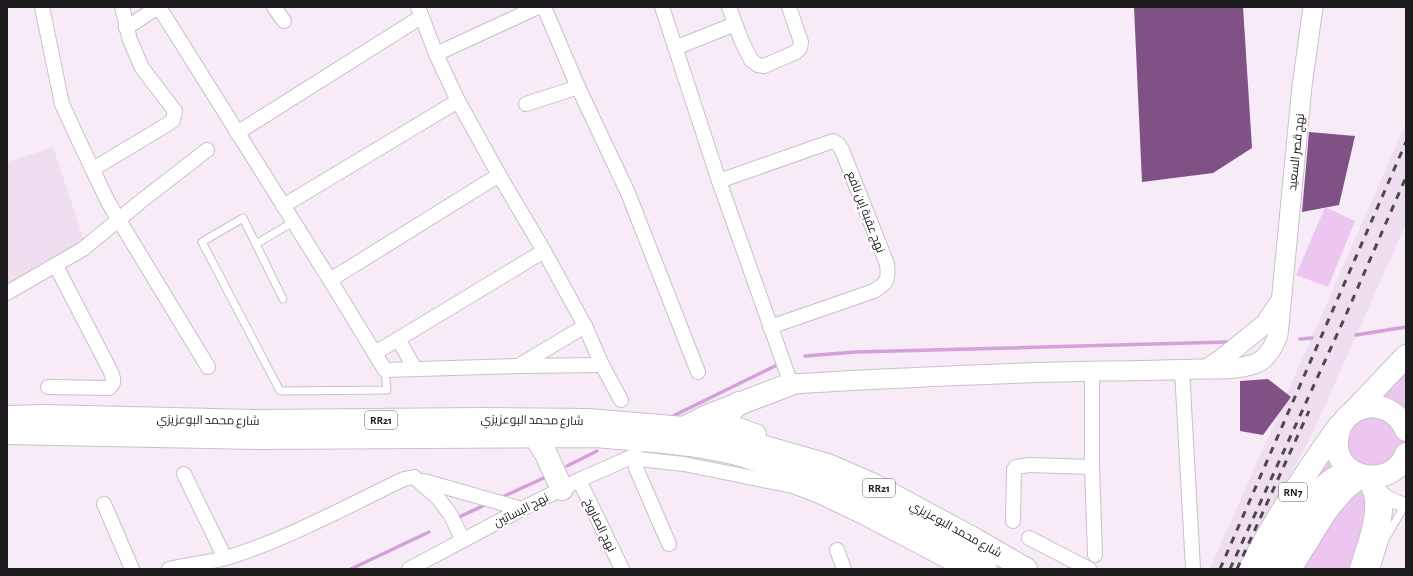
<svg xmlns="http://www.w3.org/2000/svg" width="1413" height="576" font-family="'Alegreya Sans',Cairo,sans-serif">
	<style>
		.built { fill: #eedef0 }
		.green { fill: #ecc5f1 }
		.lines { fill: none; stroke-linecap: round; stroke-linejoin: round }
		.stream { stroke: #d3a0d9; stroke-width: 3.5 }
		.building { fill: #805185 }
		.lane-casing { stroke: #cabfcb; stroke-width: 9 }
		.street-casing { stroke: #cabfcb; stroke-width: 16 }
		.secondary-casing { stroke: #cabfcb; stroke-width: 21 }
		.primary-casing { stroke: #cabfcb; stroke-width: 24 }
		.highway-casing { stroke: #cabfcb; stroke-width: 24 }
		.lane { stroke: #fff; stroke-width: 7 }
		.street { stroke: #fff; stroke-width: 14 }
		.secondary { stroke: #fff; stroke-width: 19 }
		.primary { stroke: #fff; stroke-width: 22 }
		.highway { stroke: #fff; stroke-width: 22 }
		.rail { stroke: #4d484e; stroke-width: 3; stroke-dasharray: 7 7; stroke-linecap: butt }
		.labels { text-anchor: middle; dominant-baseline: central; stroke-width: 4; stroke-linejoin: round; paint-order: stroke }
		.shield { fill: #fff; stroke: #625f62; stroke-width: 1 }
		.shield-label { font-size: 11px; font-weight: bold; fill: #1e1b1f }
		.street-label { font-size: 12px; fill: #1e1b1f; stroke: #fff }
	</style>
	<rect width="100%" height="100%" fill="#f6ebf7"/>
	<g class="built">
		<polygon points="1406,123 1406,224 1313,432 1262,528 1244,569 1210,569"/>
		<polygon points="53,147 85,244 7,288 7,162"/>
	</g>
	<g class="green">
		<polygon points="1325,207 1355,221 1328,287 1296,275"/>
		<polygon points="1406,366 1406,435 1402,449 1379,494 1364,569 1259,569 1326,456"/>
	</g>
	<g class="lines">
		<g class="stream">
			<polyline points="1356,335 1406,327"/>
			<polyline points="1300,339 1312,338"/>
			<polyline points="805,356 856,352 1227,342"/>
			<polyline points="669,418 779,364"/>
			<polyline points="567,466 597,451"/>
			<polyline points="500,498 548,476"/>
			<polyline points="457,518 487,504"/>
			<polyline points="351,569 429,532"/>
		</g>
	</g>
	<g class="building">
		<polygon points="1134,7 1243,7 1252,148 1213,173 1142,182"/>
		<polygon points="1309,132 1355,136 1339,205 1302,212"/>
		<polygon points="1268,379 1291,397 1263,435 1240,431 1240,381"/>
	</g>
	<g class="lines">
		<defs>
			<g id="lane">
				<polyline points="256,244 293,222"/>
				<polyline points="283,299 243,218 202,242 280,391 387,390 385,370"/>
				<polyline points="1387,536 1406,503"/>
				<polyline points="1376,569 1385,539 1390,500"/>
			</g>
			<g id="street">
				<polyline points="42,7 62,104 79,141 108,202 208,367"/>
				<polyline points="159,7 330,280 385,370 518,366 602,365"/>
				<polyline points="274,7 284,21"/>
				<polyline points="418,7 436,54 458,101 499,175 544,251 585,326 602,365 621,400"/>
				<polyline points="544,7 578,87 628,193 698,372"/>
				<polyline points="662,7 719,181 791,384"/>
				<polyline points="729,7 742,42 751,60 758,65 764,66 796,52 800,48 801,42 799,36 789,7"/>
				<polyline points="126,28 158,7"/>
				<polyline points="675,48 735,24"/>
				<polyline points="436,54 538,7"/>
				<polyline points="526,104 578,87"/>
				<polyline points="237,133 421,17"/>
				<polyline points="93,169 168,124 173,120 175,111 142,68 130,40 122,7"/>
				<path d="M 719,181 L 833,141 L 838,144 L 842,150 L 887,264 C 889,280 887,283 874,291 L 770,327"/>
				<polyline points="283,206 458,101"/>
				<polyline points="330,280 499,175"/>
				<polyline points="7,293 83,249 140,202 207,150"/>
				<polyline points="398,339 415,369"/>
				<polyline points="375,353 544,251"/>
				<polyline points="518,366 585,326"/>
				<polyline points="1182,370 1193,569"/>
				<polyline points="1092,371 1092,467 1095,555"/>
				<path d="M 48,387 L 109,388 C 116,382 113,377 110,370 L 56,266"/>
				<polyline points="629,458 684,464 793,486 819,496 865,518 962,569"/>
				<polyline points="634,458 636,468 669,544"/>
				<polyline points="184,474 225,558"/>
				<polyline points="579,480 622,569"/>
				<polyline points="424,481 522,509"/>
				<path d="M 1375,484 C 1381,496 1394,502 1406,505"/>
				<polyline points="104,504 132,569"/>
				<polyline points="1013,521 1014,470 1016,467 1029,465 1092,467"/>
				<polyline points="1029,538 1089,569"/>
				<polyline points="837,550 844,569"/>
				<path d="M 169,569 C 188,564 208,563 226,558 C 288,539 345,507 404,479 L 414,477 L 438,498 L 450,514 L 463,540"/>
				<polyline points="409,569 522,509 579,480 636,455"/>
			</g>
			<g id="secondary">
				<polyline points="1207,369 1228,354 1265,324 1279,303"/>
				<path d="M 791,384 C 894,378 997,373 1100,371 C 1133,371 1167,370 1200,369 C 1218,369 1236,370 1254,364 C 1267,360 1274,346 1278,335 L 1302,86 L 1313,7"/>
			</g>
			<g id="primary">
				<polyline points="1353,412 1406,356"/>
				<path d="M 1406,430 C 1389,391 1335,403 1337,446 C 1339,475 1375,485 1395,469 C 1400,465 1404,460 1406,454"/>
				<path d="M 1250,569 C 1275,518 1306,472 1339,426"/>
				<path d="M 1269,569 C 1284,542 1308,496 1333,479 C 1340,475 1346,474 1353,472"/>
			</g>
			<g id="highway">
				<path d="M 739,403 C 731,411 723,417 732,427 L 755,435"/>
				<polyline points="7,417 43,416 260,421 481,419 588,420 684,428 719,434 828,465 874,485 974,539 1026,569"/>
				<polyline points="684,428 707,416 791,384"/>
				<polyline points="7,433 259,438 596,436 664,442 698,446 738,454 822,482 898,520 986,569"/>
				<polyline points="535,436 546,454 562,489"/>
				<path d="M 1291,569 C 1295,560 1301,551 1307,542 C 1321,518 1337,491 1362,476"/>
				<path d="M 1361,569 C 1367,549 1378,522 1376,501 C 1376,493 1372,485 1368,478"/>
			</g>
		</defs>
		<use href="#lane" class="lane-casing"/>
		<use href="#street" class="street-casing"/>
		<use href="#secondary" class="secondary-casing"/>
		<use href="#primary" class="primary-casing"/>
		<use href="#highway" class="highway-casing"/>
		<use href="#lane" class="lane"/>
		<use href="#street" class="street"/>
		<use href="#secondary" class="secondary"/>
		<use href="#primary" class="primary"/>
		<use href="#highway" class="highway"/>
		<g class="rail">
			<polyline points="1220,569 1406,142"/>
			<polyline points="1230,569 1345,317 1406,177"/>
			<polyline points="1237,569 1309,411"/>
		</g>
	</g>
	<g class="labels">
		<g class="shield">
			<rect x="365" y="411" width="32" height="18" rx="3"/>
			<rect x="863" y="479" width="32" height="18" rx="3"/>
			<rect x="1279" y="483" width="28" height="18" rx="3"/>
		</g>
		<g class="shield-label">
			<text x="381" y="420">RR21</text>
			<text x="879" y="488">RR21</text>
			<text x="1293" y="492">RN7</text>
		</g>
		<g class="street-label">
			<text transform="translate(1296 152) rotate(-84)">نهج قصر السعيد</text>
			<text transform="translate(866 212) rotate(69)">نهج عقبة إبن نافع</text>
			<text transform="translate(208 420) rotate(1)">شارع محمد البوعزيزي</text>
			<text transform="translate(532 420) rotate(1)">شارع محمد البوعزيزي</text>
			<text transform="translate(521 510) rotate(-27)">نهج البساتين</text>
			<text transform="translate(600 525) rotate(64)">نهج الصاروخ</text>
			<text transform="translate(956 529) rotate(29)">شارع محمد البوعزيزي</text>
		</g>
	</g>
	<rect width="1413" height="576" fill="none" stroke="#1e1b1f" stroke-width="16"/>
</svg>
